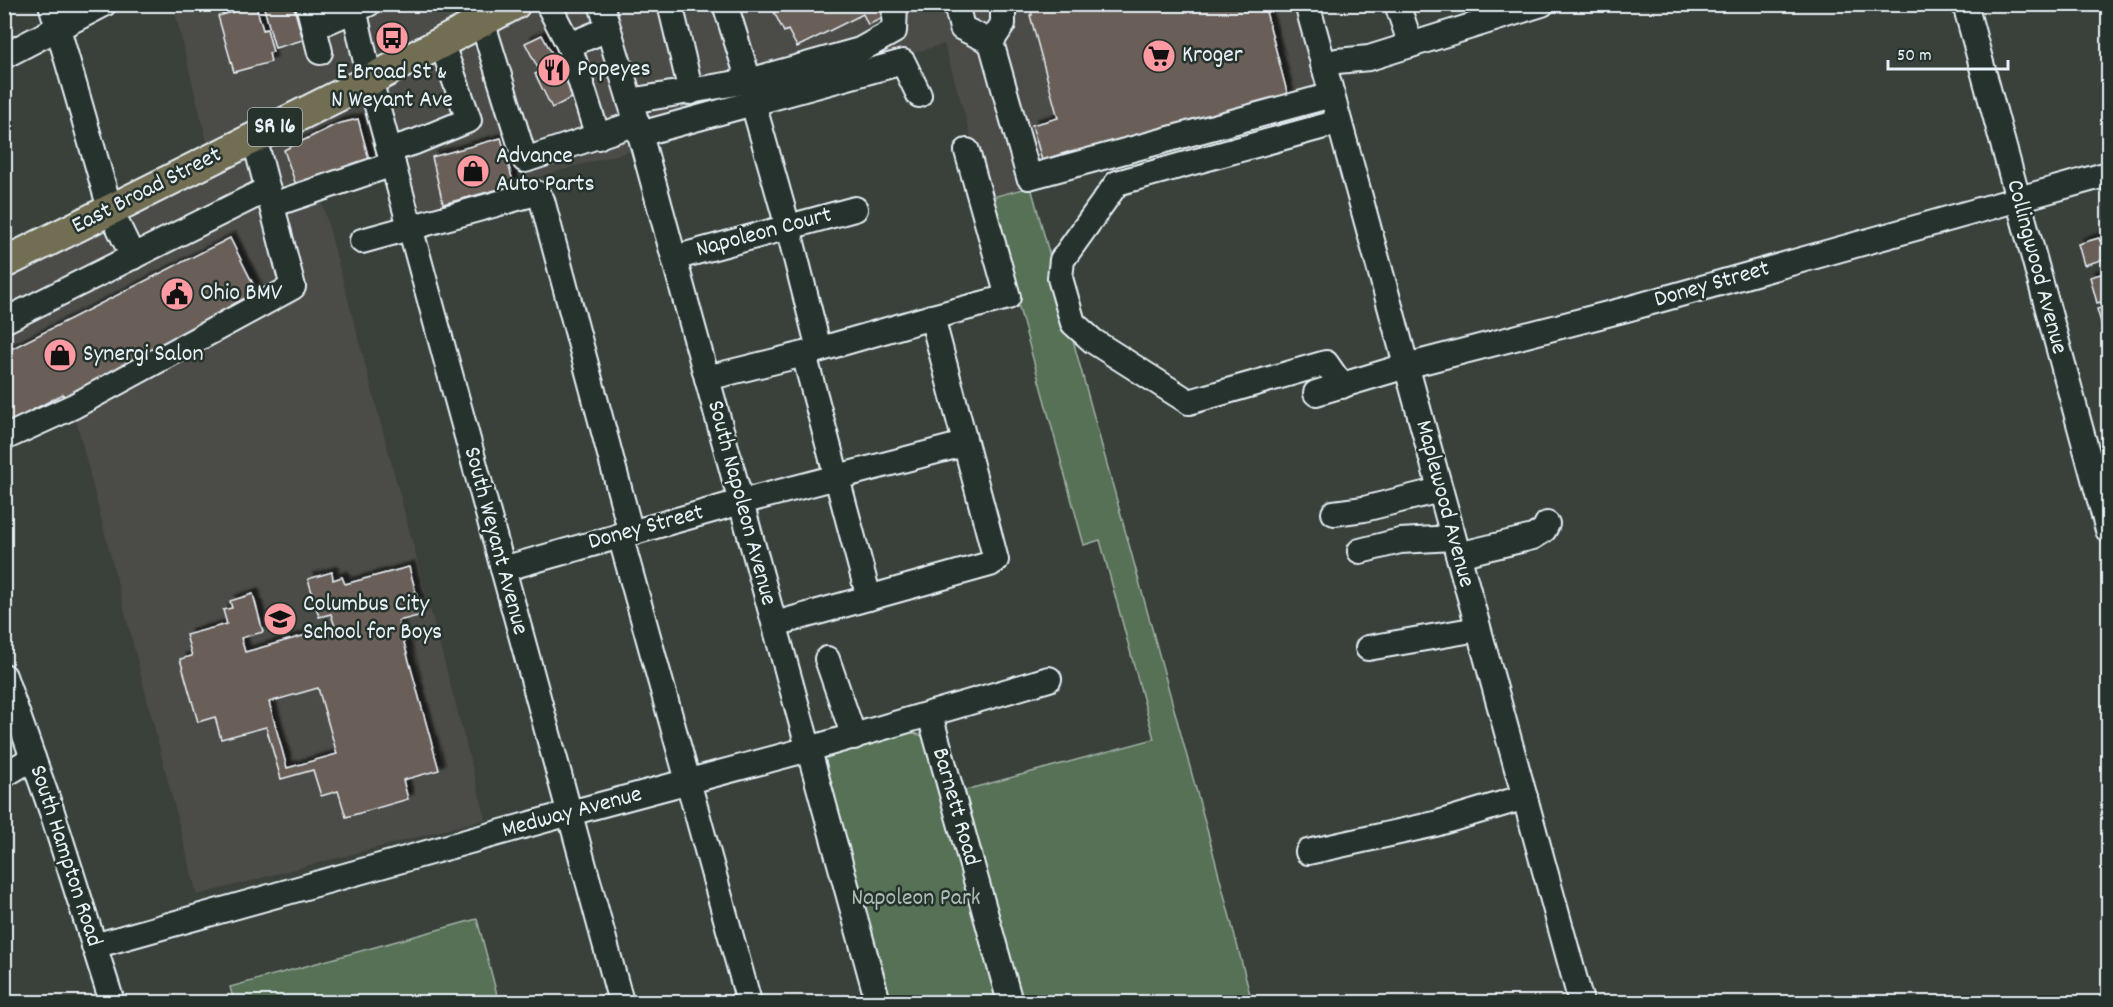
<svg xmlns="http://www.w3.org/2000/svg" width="2113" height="1007" font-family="Dekko,sans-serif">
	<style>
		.built { fill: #4b4c47 }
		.green { fill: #577156; stroke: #a0b1a7; stroke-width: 1.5 }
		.building { fill: #6a5e59; stroke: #e8f1f8; stroke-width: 1.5; fill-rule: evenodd; filter: url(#shadow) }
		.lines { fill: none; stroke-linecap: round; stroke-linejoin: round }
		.minor-casing { stroke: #e8f1f8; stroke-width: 28 }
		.major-casing { stroke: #e8f1f8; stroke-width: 34 }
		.minor { stroke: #26332d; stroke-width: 24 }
		.major { stroke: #726e52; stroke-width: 30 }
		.labels { text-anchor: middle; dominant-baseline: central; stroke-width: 5; stroke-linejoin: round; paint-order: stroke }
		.shield { fill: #26332d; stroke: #aeb8bb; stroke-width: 1.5 }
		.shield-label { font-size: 22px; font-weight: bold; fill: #e8f1f8 }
		.poi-label { font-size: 24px; fill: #e8f1f8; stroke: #26332d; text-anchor: start }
		.street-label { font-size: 24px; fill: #e8f1f8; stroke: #26332d }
		.park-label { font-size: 24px; fill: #aebeb7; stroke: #26332d }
	</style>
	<defs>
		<filter id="shadow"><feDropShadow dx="5.5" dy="-5.5" stdDeviation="1.5" flood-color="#0009"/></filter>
	</defs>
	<rect width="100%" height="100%" fill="#3a403a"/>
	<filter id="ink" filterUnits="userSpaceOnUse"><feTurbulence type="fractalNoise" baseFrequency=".0167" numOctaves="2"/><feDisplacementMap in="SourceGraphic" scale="12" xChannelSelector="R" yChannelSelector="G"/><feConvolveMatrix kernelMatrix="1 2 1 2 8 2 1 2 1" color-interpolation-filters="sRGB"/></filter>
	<g filter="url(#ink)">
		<polygon class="built" points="173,5 1308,5 1330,85 1031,187 989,198 944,44 637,133 641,148 516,183 517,197 409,225 394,174 320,194 486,819 197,895 76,420 5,449 5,264 211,158"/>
		<g class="green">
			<polygon points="1031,187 1208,833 1252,1002 1021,1002 965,790 1154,739 1100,540 1084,545 989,198"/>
			<polygon points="909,731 925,737 1002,1002 886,1002 822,763 825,757"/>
			<polygon points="477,919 499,1002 234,1002 230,987"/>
		</g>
		<g class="building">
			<polygon points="263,4 293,4 303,40 275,48"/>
			<polygon points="770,4 881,4 886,16 868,25 863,14 797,47 788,30 784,32"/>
			<polygon points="1041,4 1264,4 1288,96 1069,156 1068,152 1042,160 1032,125 1058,118 1030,15 1032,15 1030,7"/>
			<polygon points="256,6 263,30 267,29 273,52 269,53 271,62 234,72 218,16"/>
			<polygon points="542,35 556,61 561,59 579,94 552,108 535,74 540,72 525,43"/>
			<polygon points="358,119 370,163 297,188 284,150 337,124"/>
			<polygon points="501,138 514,185 443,204 432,157"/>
			<polygon points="230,238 258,294 146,356 64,397 63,394 4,425 4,363 12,359 7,351"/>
			<polygon points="2099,238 2100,241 2108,238 2108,246 2102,248 2105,259 2084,265 2078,244"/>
			<polygon points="2108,272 2108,300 2097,303 2090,277"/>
			<polygon points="2108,306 2108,332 2104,333 2097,309"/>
			<path d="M 409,567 L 422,615 L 398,621 L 439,770 L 403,780 L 408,799 L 346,817 L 338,791 L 321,796 L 313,770 L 281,779 L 266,727 L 221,739 L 215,717 L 198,722 L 180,659 L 192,656 L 186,635 L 227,624 L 223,610 L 232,608 L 230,601 L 253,594 L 263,632 L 241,638 L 245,652 L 335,627 L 331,614 L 319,617 L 308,579 L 332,572 L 333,580 L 342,577 L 345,584 ZM 318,688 L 337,754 L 287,768 L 269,702 Z"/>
		</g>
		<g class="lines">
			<defs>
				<g id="minor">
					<polyline points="51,4 110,209 133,257"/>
					<polyline points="308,4 320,52"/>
					<polyline points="353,4 370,80 621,1002"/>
					<polyline points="548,4 569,45 608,29"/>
					<polyline points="601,4 640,134 878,1002"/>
					<polyline points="670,4 691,92"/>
					<polyline points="725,4 749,81"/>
					<polyline points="956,4 962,28 991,42"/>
					<polyline points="1003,4 1003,24 991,42 1029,177 1332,95"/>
					<polyline points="1307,4 1581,1002"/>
					<polyline points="1397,4 1411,45"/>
					<polyline points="1965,4 2108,530"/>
					<polyline points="482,21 525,160 637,123"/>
					<polyline points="315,27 368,4"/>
					<polyline points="569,45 598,137"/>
					<polyline points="4,56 104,4"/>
					<polyline points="1323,65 1337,61 1369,58 1542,4"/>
					<polyline points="630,101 749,81 860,50 894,31 895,4"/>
					<polyline points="753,103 788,227 819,349"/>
					<polyline points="1339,122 1117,183 1062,260 1060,278 1073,323 1093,341 1189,402 1326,363 1342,386"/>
					<polyline points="640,134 903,62 919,95"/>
					<polyline points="389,150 415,142 469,120 441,42"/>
					<polyline points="272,205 393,164"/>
					<polyline points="362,241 536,193 542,200 631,533"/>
					<polyline points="674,258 855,209"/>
					<polyline points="932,317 1008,297 967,151"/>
					<polyline points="4,321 268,189"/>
					<polyline points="804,354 869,598"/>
					<polyline points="707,378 804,354 932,317 996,560 990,564 775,624"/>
					<polyline points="1316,393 1406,366 1627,309 2108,174"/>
					<polyline points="4,438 74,406 293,287 254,137"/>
					<polyline points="1334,513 1364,509 1440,490"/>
					<polyline points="620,535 749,1002"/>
					<polyline points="1360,551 1400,541 1453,538"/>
					<polyline points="1458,555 1533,537 1544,530 1547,524"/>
					<polyline points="503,569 741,502 964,444"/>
					<polyline points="1368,648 1478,629"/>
					<polyline points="827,659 854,737"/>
					<polyline points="4,676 52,812 112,1002"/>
					<polyline points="930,715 1010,1002"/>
					<polyline points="4,775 33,758"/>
					<polyline points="1308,852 1435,824 1525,797"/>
					<polyline points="94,946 570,813 809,749 1049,679"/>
				</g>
				<polyline id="major" points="4,263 370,80 515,4"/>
			</defs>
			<use href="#minor" class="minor-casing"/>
			<use href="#major" class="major-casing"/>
			<use href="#minor" class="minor"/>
			<use href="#major" class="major"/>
		</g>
	</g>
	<defs>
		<symbol id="bus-disc" viewBox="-11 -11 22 22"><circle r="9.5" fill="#ff9aa2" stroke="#26332d"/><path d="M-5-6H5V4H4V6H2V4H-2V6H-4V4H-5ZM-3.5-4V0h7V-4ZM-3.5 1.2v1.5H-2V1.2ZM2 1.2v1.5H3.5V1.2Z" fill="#111"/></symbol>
		<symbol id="supermarket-disc" viewBox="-11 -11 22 22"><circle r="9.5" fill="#ff9aa2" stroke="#26332d"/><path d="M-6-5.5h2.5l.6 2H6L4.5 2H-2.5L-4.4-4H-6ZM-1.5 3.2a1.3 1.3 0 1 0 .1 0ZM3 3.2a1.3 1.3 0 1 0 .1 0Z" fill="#111"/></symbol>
		<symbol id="restaurant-disc" viewBox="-11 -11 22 22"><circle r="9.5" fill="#ff9aa2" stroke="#26332d"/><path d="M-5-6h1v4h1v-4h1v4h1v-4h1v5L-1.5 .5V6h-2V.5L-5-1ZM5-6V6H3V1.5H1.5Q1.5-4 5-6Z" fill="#111"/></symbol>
		<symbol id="shop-disc" viewBox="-11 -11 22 22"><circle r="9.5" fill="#ff9aa2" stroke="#26332d"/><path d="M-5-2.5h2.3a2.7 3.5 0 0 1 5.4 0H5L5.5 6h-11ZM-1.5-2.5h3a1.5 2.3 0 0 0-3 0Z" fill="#111"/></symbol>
		<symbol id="civic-disc" viewBox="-11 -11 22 22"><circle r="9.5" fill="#ff9aa2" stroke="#26332d"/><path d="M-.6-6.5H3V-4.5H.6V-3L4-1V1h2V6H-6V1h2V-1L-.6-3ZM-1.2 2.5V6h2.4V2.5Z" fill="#111"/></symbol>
		<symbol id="school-disc" viewBox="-11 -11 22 22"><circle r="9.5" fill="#ff9aa2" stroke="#26332d"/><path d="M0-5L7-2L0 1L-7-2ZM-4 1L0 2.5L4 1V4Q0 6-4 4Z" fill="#111"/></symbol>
	</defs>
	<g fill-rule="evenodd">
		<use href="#bus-disc" x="373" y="19" width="38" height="38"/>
		<use href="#supermarket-disc" x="1140" y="37" width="38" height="38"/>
		<use href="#restaurant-disc" x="535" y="51" width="38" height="38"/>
		<use href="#shop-disc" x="454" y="152" width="38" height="38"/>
		<use href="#civic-disc" x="158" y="275" width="38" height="38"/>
		<use href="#shop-disc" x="41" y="336" width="38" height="38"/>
		<use href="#school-disc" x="261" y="600" width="38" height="38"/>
	</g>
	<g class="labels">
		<rect class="shield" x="248" y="108" width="54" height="38" rx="4.5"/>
		<g class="shield-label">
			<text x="275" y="127">SR 16</text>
		</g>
		<g class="poi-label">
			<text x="1182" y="56">Kroger</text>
			<text x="577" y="70">Popeyes</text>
			<text x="392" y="73" text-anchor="middle">E Broad St &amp;<tspan x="392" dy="28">N Weyant Ave</tspan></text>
			<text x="496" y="157">Advance<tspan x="496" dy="28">Auto Parts</tspan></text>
			<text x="200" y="294">Ohio BMV</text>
			<text x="83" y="355">Synergi Salon</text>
			<text x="303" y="605">Columbus City<tspan x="303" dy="28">School for Boys</tspan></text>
		</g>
		<g class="street-label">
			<text transform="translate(147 191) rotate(-27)">East Broad Street</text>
			<text transform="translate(764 233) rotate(-15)">Napoleon Court</text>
			<text transform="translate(2036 267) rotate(75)">Collingwood Avenue</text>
			<text transform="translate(1712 285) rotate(-16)">Doney Street</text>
			<text transform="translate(741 503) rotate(75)">South Napoleon Avenue</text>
			<text transform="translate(1444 504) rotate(75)">Maplewood Avenue</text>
			<text transform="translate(646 528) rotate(-15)">Doney Street</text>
			<text transform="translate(495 541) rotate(75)">South Weyant Avenue</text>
			<text transform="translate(955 807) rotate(74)">Barnett Road</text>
			<text transform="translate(572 813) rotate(-15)">Medway Avenue</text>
			<text transform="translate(65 856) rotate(72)">South Hampton Road</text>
		</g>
		<g class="park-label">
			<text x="916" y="899">Napoleon Park</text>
		</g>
	</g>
	<rect width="2113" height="1007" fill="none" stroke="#26332d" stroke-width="24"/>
	<rect x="12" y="12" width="2089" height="983" fill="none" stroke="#e8f1f8" stroke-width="2" filter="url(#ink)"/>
	<path d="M1888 60v9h120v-9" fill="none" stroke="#e8f1f8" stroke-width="3"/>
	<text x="1897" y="60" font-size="18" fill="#e8f1f8" stroke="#26332d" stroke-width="4.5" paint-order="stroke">50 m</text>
</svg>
